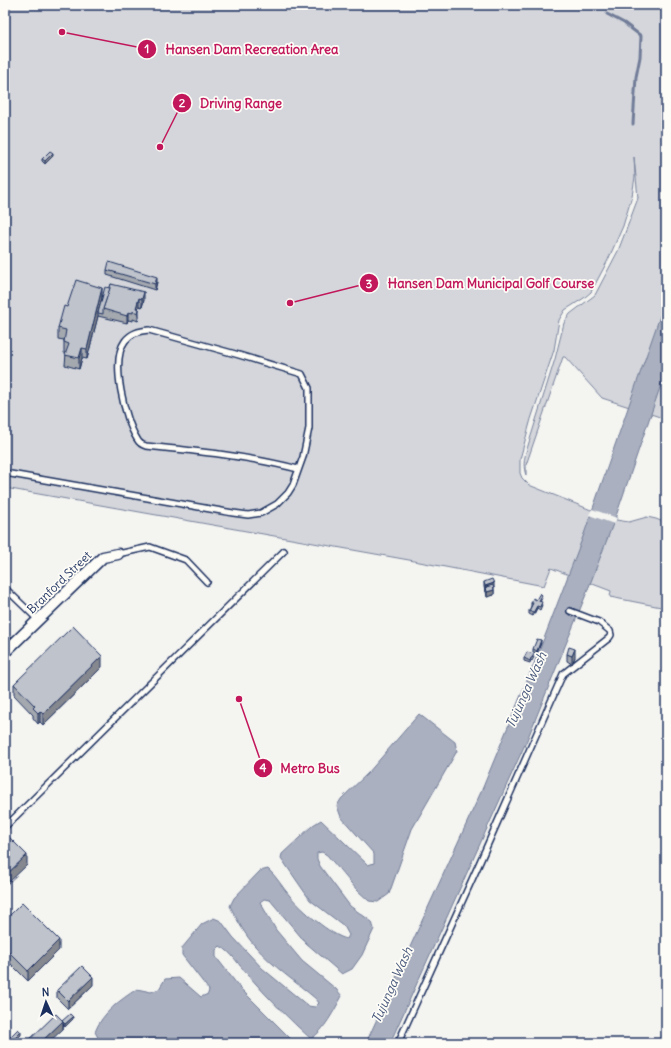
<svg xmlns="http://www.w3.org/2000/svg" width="671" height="1048" font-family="Delius,sans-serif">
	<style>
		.green { fill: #d4d6db; stroke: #78829c }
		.water { fill: #aab0bf; stroke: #717c98 }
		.pier { fill: #f4f4f1 }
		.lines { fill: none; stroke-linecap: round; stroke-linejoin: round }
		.stream { stroke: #717c98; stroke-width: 3 }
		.service-casing { stroke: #1b2f5e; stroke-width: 8 }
		.minor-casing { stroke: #1b2f5e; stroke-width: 13 }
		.service { stroke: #fdfcf7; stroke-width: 5 }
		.minor { stroke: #fdfcf7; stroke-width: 10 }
		.wall { fill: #a4a8af; stroke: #1b2f5e }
		.shaded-wall { fill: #86888f; stroke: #1b2f5e }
		.building { fill: #bfc3cc; stroke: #1b2f5e }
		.labels { text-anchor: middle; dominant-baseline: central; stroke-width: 3.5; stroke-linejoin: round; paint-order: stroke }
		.street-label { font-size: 12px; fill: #1b2f5e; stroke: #fdfcf7 }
		.water-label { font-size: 13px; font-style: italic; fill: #46567b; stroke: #fdfcf7 }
		.leader { fill: none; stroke: #c2185b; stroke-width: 1.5 }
		.callout-dot { fill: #c2185b; stroke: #fdfcf7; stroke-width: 1.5 }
		.mark-label { font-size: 12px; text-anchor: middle; font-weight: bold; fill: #fff }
		.callout-label { font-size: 13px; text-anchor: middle; font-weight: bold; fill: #c2185b; stroke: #fdfcf7; stroke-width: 3.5; stroke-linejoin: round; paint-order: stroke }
	</style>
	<rect width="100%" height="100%" fill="#f4f4f1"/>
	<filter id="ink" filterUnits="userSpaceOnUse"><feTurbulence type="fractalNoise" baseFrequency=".025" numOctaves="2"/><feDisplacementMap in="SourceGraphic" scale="8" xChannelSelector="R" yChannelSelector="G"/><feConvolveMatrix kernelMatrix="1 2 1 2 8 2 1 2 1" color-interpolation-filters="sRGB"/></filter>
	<g filter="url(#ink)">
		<path class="green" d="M 5,5 L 666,5 L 666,419 L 602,398 L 565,357 L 563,357 L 526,465 L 526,475 C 523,467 524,460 526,452 L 555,359 L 564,323 L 570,314 L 595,295 L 618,251 L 628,225 L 638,198 L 634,157 L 635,177 L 632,196 L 623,226 L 608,260 L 591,292 L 584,298 L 565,310 L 559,320 L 554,350 L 531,419 L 520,459 L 520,473 L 522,478 L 529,485 L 591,510 L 592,509 L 617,518 L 616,520 L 629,522 L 647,517 L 656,519 L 666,523 L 666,608 L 610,597 L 611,591 L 551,568 L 544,586 L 409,560 L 5,488 Z"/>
		<g class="water">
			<polygon points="666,299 666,370 616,516 587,592 527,740 390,1043 366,1043 481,792 540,649 584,534"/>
			<path d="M 419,714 L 455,742 L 457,751 L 412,829 L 389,894 L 378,902 L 369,901 L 357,890 L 327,855 L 322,852 L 317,853 L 317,859 L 320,866 L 350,906 L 372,922 L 374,929 L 362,955 L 352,969 L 342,974 L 306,943 L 270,900 L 264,899 L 260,902 L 276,930 L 302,961 L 336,989 L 342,996 C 335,1009 324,1031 311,1039 C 289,1019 268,998 248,975 C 239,966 232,952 220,946 L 216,950 L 216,957 L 240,988 L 295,1043 L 101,1043 L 95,1032 C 102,1013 120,1000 137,989 L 151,992 L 159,989 L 165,979 L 179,978 L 201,997 L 208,994 L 209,990 L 182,955 L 182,948 L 202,924 L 214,918 L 221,921 L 233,937 L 262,968 L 308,1006 L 315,1007 L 319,1003 L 316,999 C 296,982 272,966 255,946 C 245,935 237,920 230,906 L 234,898 L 260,871 L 268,869 C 277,877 282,887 290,896 C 302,910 330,935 347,939 L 349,935 L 344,926 L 310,900 L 281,858 L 282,854 L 313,825 L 321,820 L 368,865 L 374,863 L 374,854 L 341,817 L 337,806 L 341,799 L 368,773 Z"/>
		</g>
		<polygon class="pier" points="592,509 617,518 614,524 589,515"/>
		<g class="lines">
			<polyline class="stream" points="607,14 624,23 641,36 640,57 636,77 633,124"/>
			<defs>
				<g id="service">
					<path d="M 5,473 L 233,513 L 248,515 L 261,513 L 277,504 L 288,493 L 293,485 L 303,457 L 309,428 L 309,388 L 302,374 L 239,355 L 149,330 C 139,331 131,333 125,341 C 110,361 125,420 137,439 C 139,443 142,445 146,446 C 197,451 248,456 298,469"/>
					<polyline points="118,554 150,547 186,560 207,582"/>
					<polyline points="5,588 38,620"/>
					<polyline points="5,827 284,551"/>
					<polyline points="398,1043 479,864 563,674 609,638 611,635 610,631 599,622 570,611"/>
				</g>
				<polyline id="minor" points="5,652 103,557 118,554"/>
			</defs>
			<use href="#service" class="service-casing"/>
			<use href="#minor" class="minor-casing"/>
			<use href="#service" class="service"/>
			<use href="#minor" class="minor"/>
		</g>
		<g class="wall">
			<polygon points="53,156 45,164 42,161 42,159"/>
			<polygon points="107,270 157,282 155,290 107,275"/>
			<polygon points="111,284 144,300 142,307 139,306 138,309 139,317 138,321 133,319 133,321 128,320 127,323 98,316 87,359 82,358 79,369 65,365 66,353 64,353 64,340 58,339 58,328 67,307 102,296 110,288"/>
			<polygon points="484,582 494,587 494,595 487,597 486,591 485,591 484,587"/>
			<polygon points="542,598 540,602 542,605 540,610 537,608 533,616 529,614 529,611 531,606 531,603"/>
			<polygon points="541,643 537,653 533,652 533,649"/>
			<polygon points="567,654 575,657 572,664 567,661"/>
			<polygon points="534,657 532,661 531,660 530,663 524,661 524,658"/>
			<polygon points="102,667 43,725 40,722 38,724 33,718 33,715 14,695 14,684"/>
			<polygon points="5,920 59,950 28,981 5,958"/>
			<polygon points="93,985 68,1009 57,998 57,990"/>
			<polygon points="73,1019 65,1027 63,1024 63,1029 63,1021"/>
		</g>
		<g class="shaded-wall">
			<polygon points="53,153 53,156 45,164 45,161"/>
			<polygon points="157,277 157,282 155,290 155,284"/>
			<polygon points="102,288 102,298 98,313 98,316 87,359 87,349"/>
			<polygon points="144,292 144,300 142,307 142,299"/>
			<polygon points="139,298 139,306 137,312 136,308"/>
			<polygon points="139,309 139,317 138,321 138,313"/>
			<polygon points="128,312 128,320 127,323 127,316"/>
			<polygon points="82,348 82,358 79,369 79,358"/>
			<polygon points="494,583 494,588 486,587 486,591 485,591 485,586"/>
			<polygon points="494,590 494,595 487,597 487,592"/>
			<polygon points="537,606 537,608 533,616 533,613"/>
			<polygon points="541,640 541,643 537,653 537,651"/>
			<polygon points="575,649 575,657 572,664 572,656"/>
			<polygon points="102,656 102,667 43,725 43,714"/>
			<polygon points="40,711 40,722 38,724 38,713"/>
			<polygon points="27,855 27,865 5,886 5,876"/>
			<polygon points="59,940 59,950 28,981 28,971"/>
			<polygon points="93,977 93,985 68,1009 68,1001"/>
			<polygon points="73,1017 73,1019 65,1027 65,1024"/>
			<polygon points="63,1021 63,1029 48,1043 40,1043"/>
			<polygon points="21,1032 21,1035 13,1043 10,1043"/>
		</g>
		<g class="building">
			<polygon points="50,151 53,153 45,161 42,159"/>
			<polygon points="109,262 157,277 155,284 107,270"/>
			<polygon points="76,280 102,288 87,349 82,348 79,358 65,355 69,344 64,342 66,330 58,328 64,306 67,307"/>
			<polygon points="111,284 144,292 142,299 139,298 136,308 139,309 138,313 133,311 133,313 128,312 127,316 103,309"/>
			<polygon points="105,287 110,288 103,309 103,314 98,313"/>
			<polygon points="492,579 494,583 485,586 484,582"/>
			<polygon points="493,585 494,590 487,592 486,587"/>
			<polygon points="540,593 542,595 539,601 542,602 540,607 537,606 533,613 529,611 533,603 531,603 533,598 536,600"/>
			<polygon points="73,626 102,656 43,714 40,711 38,713 33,708 35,706 14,684"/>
			<polygon points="537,639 541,640 537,651 533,649"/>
			<polygon points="569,647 575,649 572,656 567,654"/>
			<polygon points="527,652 534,654 532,658 531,658 530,661 524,658"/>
			<polygon points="5,833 27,855 5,876"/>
			<polygon points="22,903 59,940 28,971 5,948 5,920"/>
			<polygon points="82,966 93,977 68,1001 57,990"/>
			<polygon points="56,1014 63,1021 40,1043 26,1043"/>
			<polygon points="70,1014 73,1017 65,1024 62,1021"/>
			<polygon points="18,1029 21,1032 10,1043 8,1043 6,1041"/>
		</g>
	</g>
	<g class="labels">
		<g class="street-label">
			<text transform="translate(59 582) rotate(-44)">Branford Street</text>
		</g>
		<g class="water-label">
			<text transform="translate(526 690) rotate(-66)">Tujunga Wash</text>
			<text transform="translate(392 985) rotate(-66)">Tujunga Wash</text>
		</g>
	</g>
	<path class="leader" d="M62 32L147 49M160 147L182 103M290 303L369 283M239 699L263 768"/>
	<g class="callout-dot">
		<circle cx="62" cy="32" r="4"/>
		<circle cx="160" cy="147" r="4"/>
		<circle cx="290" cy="303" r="4"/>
		<circle cx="239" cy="699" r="4"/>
		<circle cx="147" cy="49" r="10"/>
		<circle cx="182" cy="103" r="10"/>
		<circle cx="369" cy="283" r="10"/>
		<circle cx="263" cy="768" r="10"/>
	</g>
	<g class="mark-label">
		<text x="147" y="53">1</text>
		<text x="182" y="107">2</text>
		<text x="369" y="288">3</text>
		<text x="263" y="772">4</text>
	</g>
	<g class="callout-label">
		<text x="252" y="54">Hansen Dam Recreation Area</text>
		<text x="241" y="108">Driving Range</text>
		<text x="491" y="288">Hansen Dam Municipal Golf Course</text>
		<text x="310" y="773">Metro Bus</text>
	</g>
	<rect width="671" height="1048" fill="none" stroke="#fdfcf7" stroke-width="20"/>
	<rect x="10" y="10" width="651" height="1028" fill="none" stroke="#1b2f5e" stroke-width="1.5" filter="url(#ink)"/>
	<g transform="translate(46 1002) rotate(357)" stroke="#fdfcf7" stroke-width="3" paint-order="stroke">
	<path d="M0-3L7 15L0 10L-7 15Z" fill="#1b2f5e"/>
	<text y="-6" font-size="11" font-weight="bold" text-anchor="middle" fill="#1b2f5e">N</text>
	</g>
</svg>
